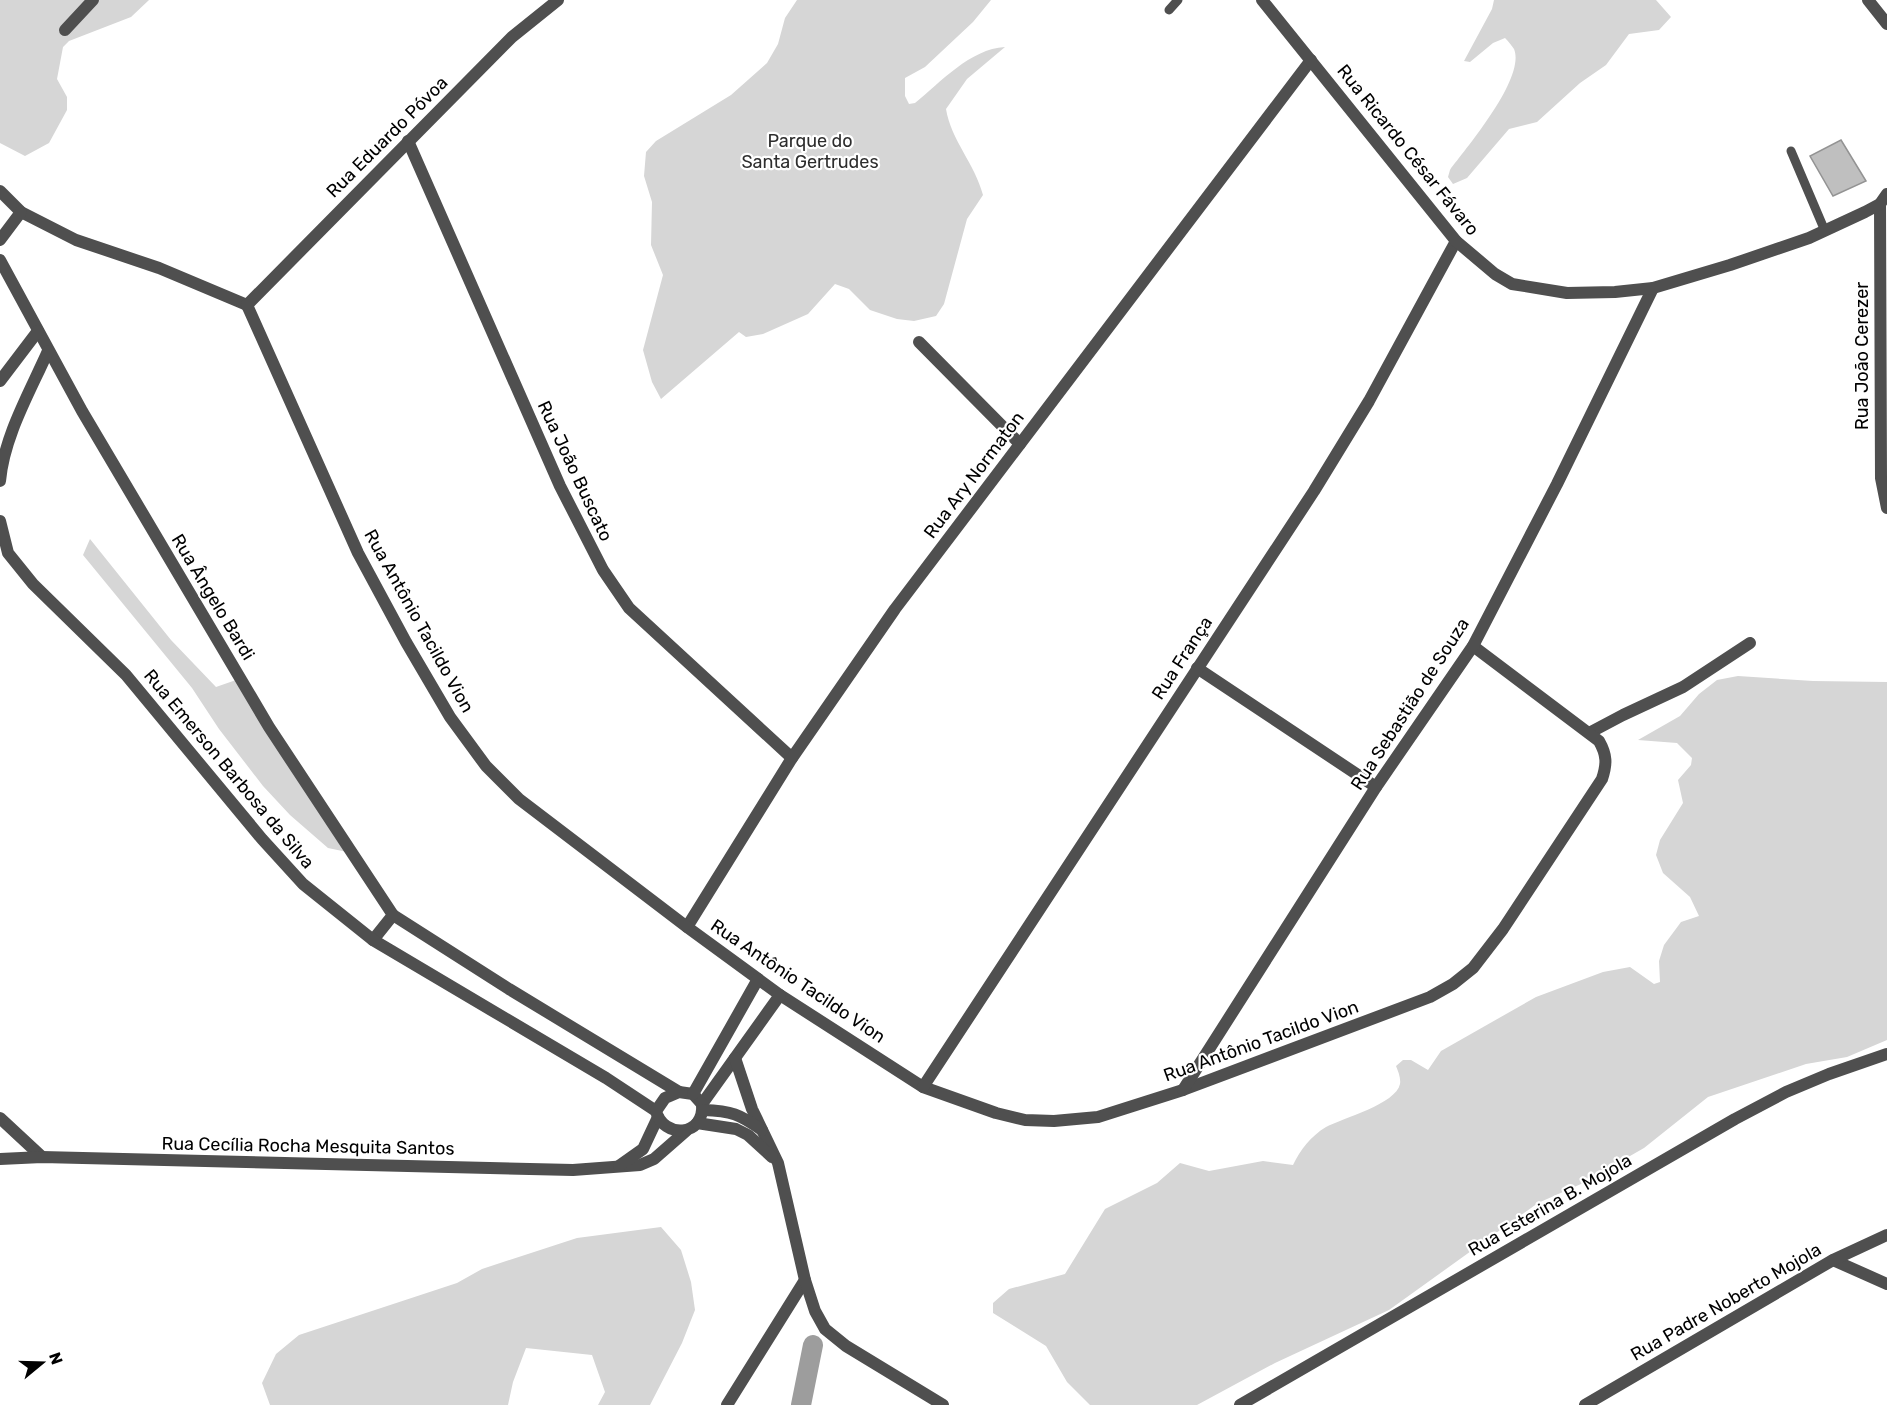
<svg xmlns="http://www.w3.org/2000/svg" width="1887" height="1405" font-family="Rubik,sans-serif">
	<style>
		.green { fill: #d6d6d6 }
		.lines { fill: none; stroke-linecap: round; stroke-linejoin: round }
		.canal { stroke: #9d9d9d; stroke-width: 20 }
		.building { fill: #bfbfbf; stroke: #939393; stroke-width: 1.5 }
		.service { stroke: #4f4f4f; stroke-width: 9 }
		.minor { stroke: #4f4f4f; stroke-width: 12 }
		.tertiary { stroke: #4f4f4f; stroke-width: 12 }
		.labels { text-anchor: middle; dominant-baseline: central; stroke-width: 4.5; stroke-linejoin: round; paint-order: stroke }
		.street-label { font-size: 18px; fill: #000; stroke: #fff }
		.park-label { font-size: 18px; fill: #2d2d2d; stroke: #fff }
	</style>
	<rect width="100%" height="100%" fill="#fff"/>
	<g class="green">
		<polygon points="0,0 149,0 131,17 69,41 63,47 57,79 67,97 67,110 49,143 25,156 0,143"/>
		<path d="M 797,0 L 991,0 L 973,22 L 925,67 L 905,78 L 905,96 L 909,104 L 915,103 C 941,82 970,49 1005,47 L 967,79 L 946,109 C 951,140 975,164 983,195 L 967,219 L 944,304 L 936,316 L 914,321 L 897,319 L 870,310 L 849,289 L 835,284 L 808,314 L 763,334 L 746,337 L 739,332 L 661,399 L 652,382 L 643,350 L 663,275 L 651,245 L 652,202 L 644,176 L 646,152 L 656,141 L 731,95 L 767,63 L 778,44 L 785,18 Z"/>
		<path d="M 1494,0 L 1656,0 L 1671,17 L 1659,30 L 1629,34 L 1606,65 L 1580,83 L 1537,122 L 1509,129 L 1467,178 L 1453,184 L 1448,177 L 1450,170 C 1467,147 1526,78 1514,49 C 1512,46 1508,41 1505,38 L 1493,43 L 1470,62 L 1464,61 L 1492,9 Z"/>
		<polygon points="90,539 171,640 216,687 236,680 347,852 328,848 290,815 263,786 219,729 192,688 83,555"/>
		<path d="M 1738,676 L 1813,681 L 1887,682 L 1887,1040 L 1847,1057 L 1806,1064 L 1708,1097 L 1644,1148 L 1581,1184 L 1538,1203 L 1389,1310 L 1275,1363 L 1197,1405 L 1090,1405 L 1067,1382 L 1046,1346 L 993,1313 L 993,1303 L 1009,1289 L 1065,1274 L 1105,1209 L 1157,1183 L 1180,1163 L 1209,1171 L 1263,1161 L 1293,1165 C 1300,1150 1311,1136 1326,1127 C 1343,1118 1396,1104 1400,1084 C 1401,1078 1398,1071 1396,1066 L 1403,1060 L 1411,1060 L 1428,1070 L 1441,1051 L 1536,997 L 1603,972 L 1630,967 L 1654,984 L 1660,982 L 1659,961 L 1664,945 L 1681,922 L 1699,916 L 1690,897 L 1663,873 L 1656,855 L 1660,840 L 1683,803 L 1678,780 L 1691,765 L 1692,758 L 1677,743 L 1638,740 L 1680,716 L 1699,694 L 1717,680 Z"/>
		<polygon points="661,1227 681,1250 691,1282 695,1310 682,1343 650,1405 598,1405 605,1392 592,1355 526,1348 513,1382 508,1405 270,1405 262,1383 276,1354 299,1335 457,1283 482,1269 577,1238"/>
	</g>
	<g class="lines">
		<polyline class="canal" points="801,1405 813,1345"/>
	</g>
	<polygon class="building" points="1841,140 1866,181 1833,196 1810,156"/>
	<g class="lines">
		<g class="service">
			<polyline points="1169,10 1178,0"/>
			<polyline points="1791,151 1825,231"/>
		</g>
		<g class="minor">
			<polyline points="65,30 93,0"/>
			<polyline points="408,141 560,486 603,570 629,608 792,758"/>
			<polyline points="0,191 21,212 76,240 159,268 247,305"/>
			<polyline points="1880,204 1881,478 1887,508"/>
			<polyline points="0,240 21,212"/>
			<polyline points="0,260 82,411 269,727 393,915 373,940"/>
			<polyline points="919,342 1020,444"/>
			<polyline points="0,381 38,331"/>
			<path d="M 0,481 C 4,436 30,392 48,351"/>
			<polyline points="0,521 8,553 33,584 126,675 262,839 303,884 373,940 606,1078 656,1111"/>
			<polyline points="1197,668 1376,787"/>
			<polyline points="1589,733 1623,715 1683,687 1750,643"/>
			<polyline points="393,915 509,989 679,1092"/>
			<polyline points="687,927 792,758 895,609 1311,60"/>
			<path d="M 780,995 L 923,1087 L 996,1113 L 1025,1120 L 1054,1121 L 1098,1117 L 1183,1090 L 1430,997 L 1453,984 L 1473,968 L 1503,929 L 1602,779 C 1607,764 1607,755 1599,741 L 1473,646"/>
			<polyline points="923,1087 1314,491 1369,401 1456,241"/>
			<polyline points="1183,1090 1376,787 1473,646 1557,484 1653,288"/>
			<polyline points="0,1118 42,1157"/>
			<polyline points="0,1159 42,1157 573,1170 640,1165 654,1159 686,1131"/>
			<polyline points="619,1166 643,1149 658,1117"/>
			<polyline points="727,1405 805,1280"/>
			<polyline points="1240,1405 1735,1119 1786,1092 1829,1074 1887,1054"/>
		</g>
		<g class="tertiary">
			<polyline points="558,0 512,37 247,305 358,553 406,642 450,717 486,766 519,799 687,927 780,995 702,1104"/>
			<polyline points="1262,0 1456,241 1495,274 1512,284 1567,293 1615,292 1653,288 1730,265 1809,238 1865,212 1880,204 1887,194"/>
			<polyline points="1868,0 1887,24"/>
			<polyline points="735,1058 752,1109 778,1163 805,1280 815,1311 825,1329 846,1346 943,1405"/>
			<path d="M 679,1092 L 693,1094 L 702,1104 C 705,1137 663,1139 656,1111 L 665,1098 Z"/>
			<polyline points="693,1094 758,979"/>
			<path d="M 703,1110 C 732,1111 739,1114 762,1130"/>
			<polyline points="697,1123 736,1129 748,1135 772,1157"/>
			<polyline points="1833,1260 1887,1284"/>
			<polyline points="1585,1405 1833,1260 1887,1235"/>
		</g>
	</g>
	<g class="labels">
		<g class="street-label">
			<text transform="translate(387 137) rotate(-45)">Rua Eduardo Póvoa</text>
			<text transform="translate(1408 150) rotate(51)">Rua Ricardo César Fávaro</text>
			<text transform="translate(1862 356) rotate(-90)">Rua João Cerezer</text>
			<text transform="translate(575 471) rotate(65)">Rua João Buscato</text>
			<text transform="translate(974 475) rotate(-53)">Rua Ary Normaton</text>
			<text transform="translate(213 597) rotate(59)">Rua Ângelo Bardi</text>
			<text transform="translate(419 621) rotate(61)">Rua Antônio Tacildo Vion</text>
			<text transform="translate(1182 658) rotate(-57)">Rua França</text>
			<text transform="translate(1410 704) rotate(-57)">Rua Sebastião de Souza</text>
			<text transform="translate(229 769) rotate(50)">Rua Emerson Barbosa da Silva</text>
			<text transform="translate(798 981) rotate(34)">Rua Antônio Tacildo Vion</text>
			<text transform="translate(1261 1041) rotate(-20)">Rua Antônio Tacildo Vion</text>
			<text transform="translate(308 1146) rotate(1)">Rua Cecília Rocha Mesquita Santos</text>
			<text transform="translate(1550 1205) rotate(-30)">Rua Esterina B. Mojola</text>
			<text transform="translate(1726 1302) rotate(-30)">Rua Padre Noberto Mojola</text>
		</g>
		<g class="park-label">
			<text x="810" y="141">Parque do<tspan x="810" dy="21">Santa Gertrudes</tspan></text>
		</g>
	</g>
	<g transform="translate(42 1363) rotate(71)" stroke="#ffffff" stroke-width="4.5" paint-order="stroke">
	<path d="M0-4.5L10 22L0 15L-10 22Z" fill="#000000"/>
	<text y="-9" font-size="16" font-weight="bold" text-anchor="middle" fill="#000000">N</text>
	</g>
</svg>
